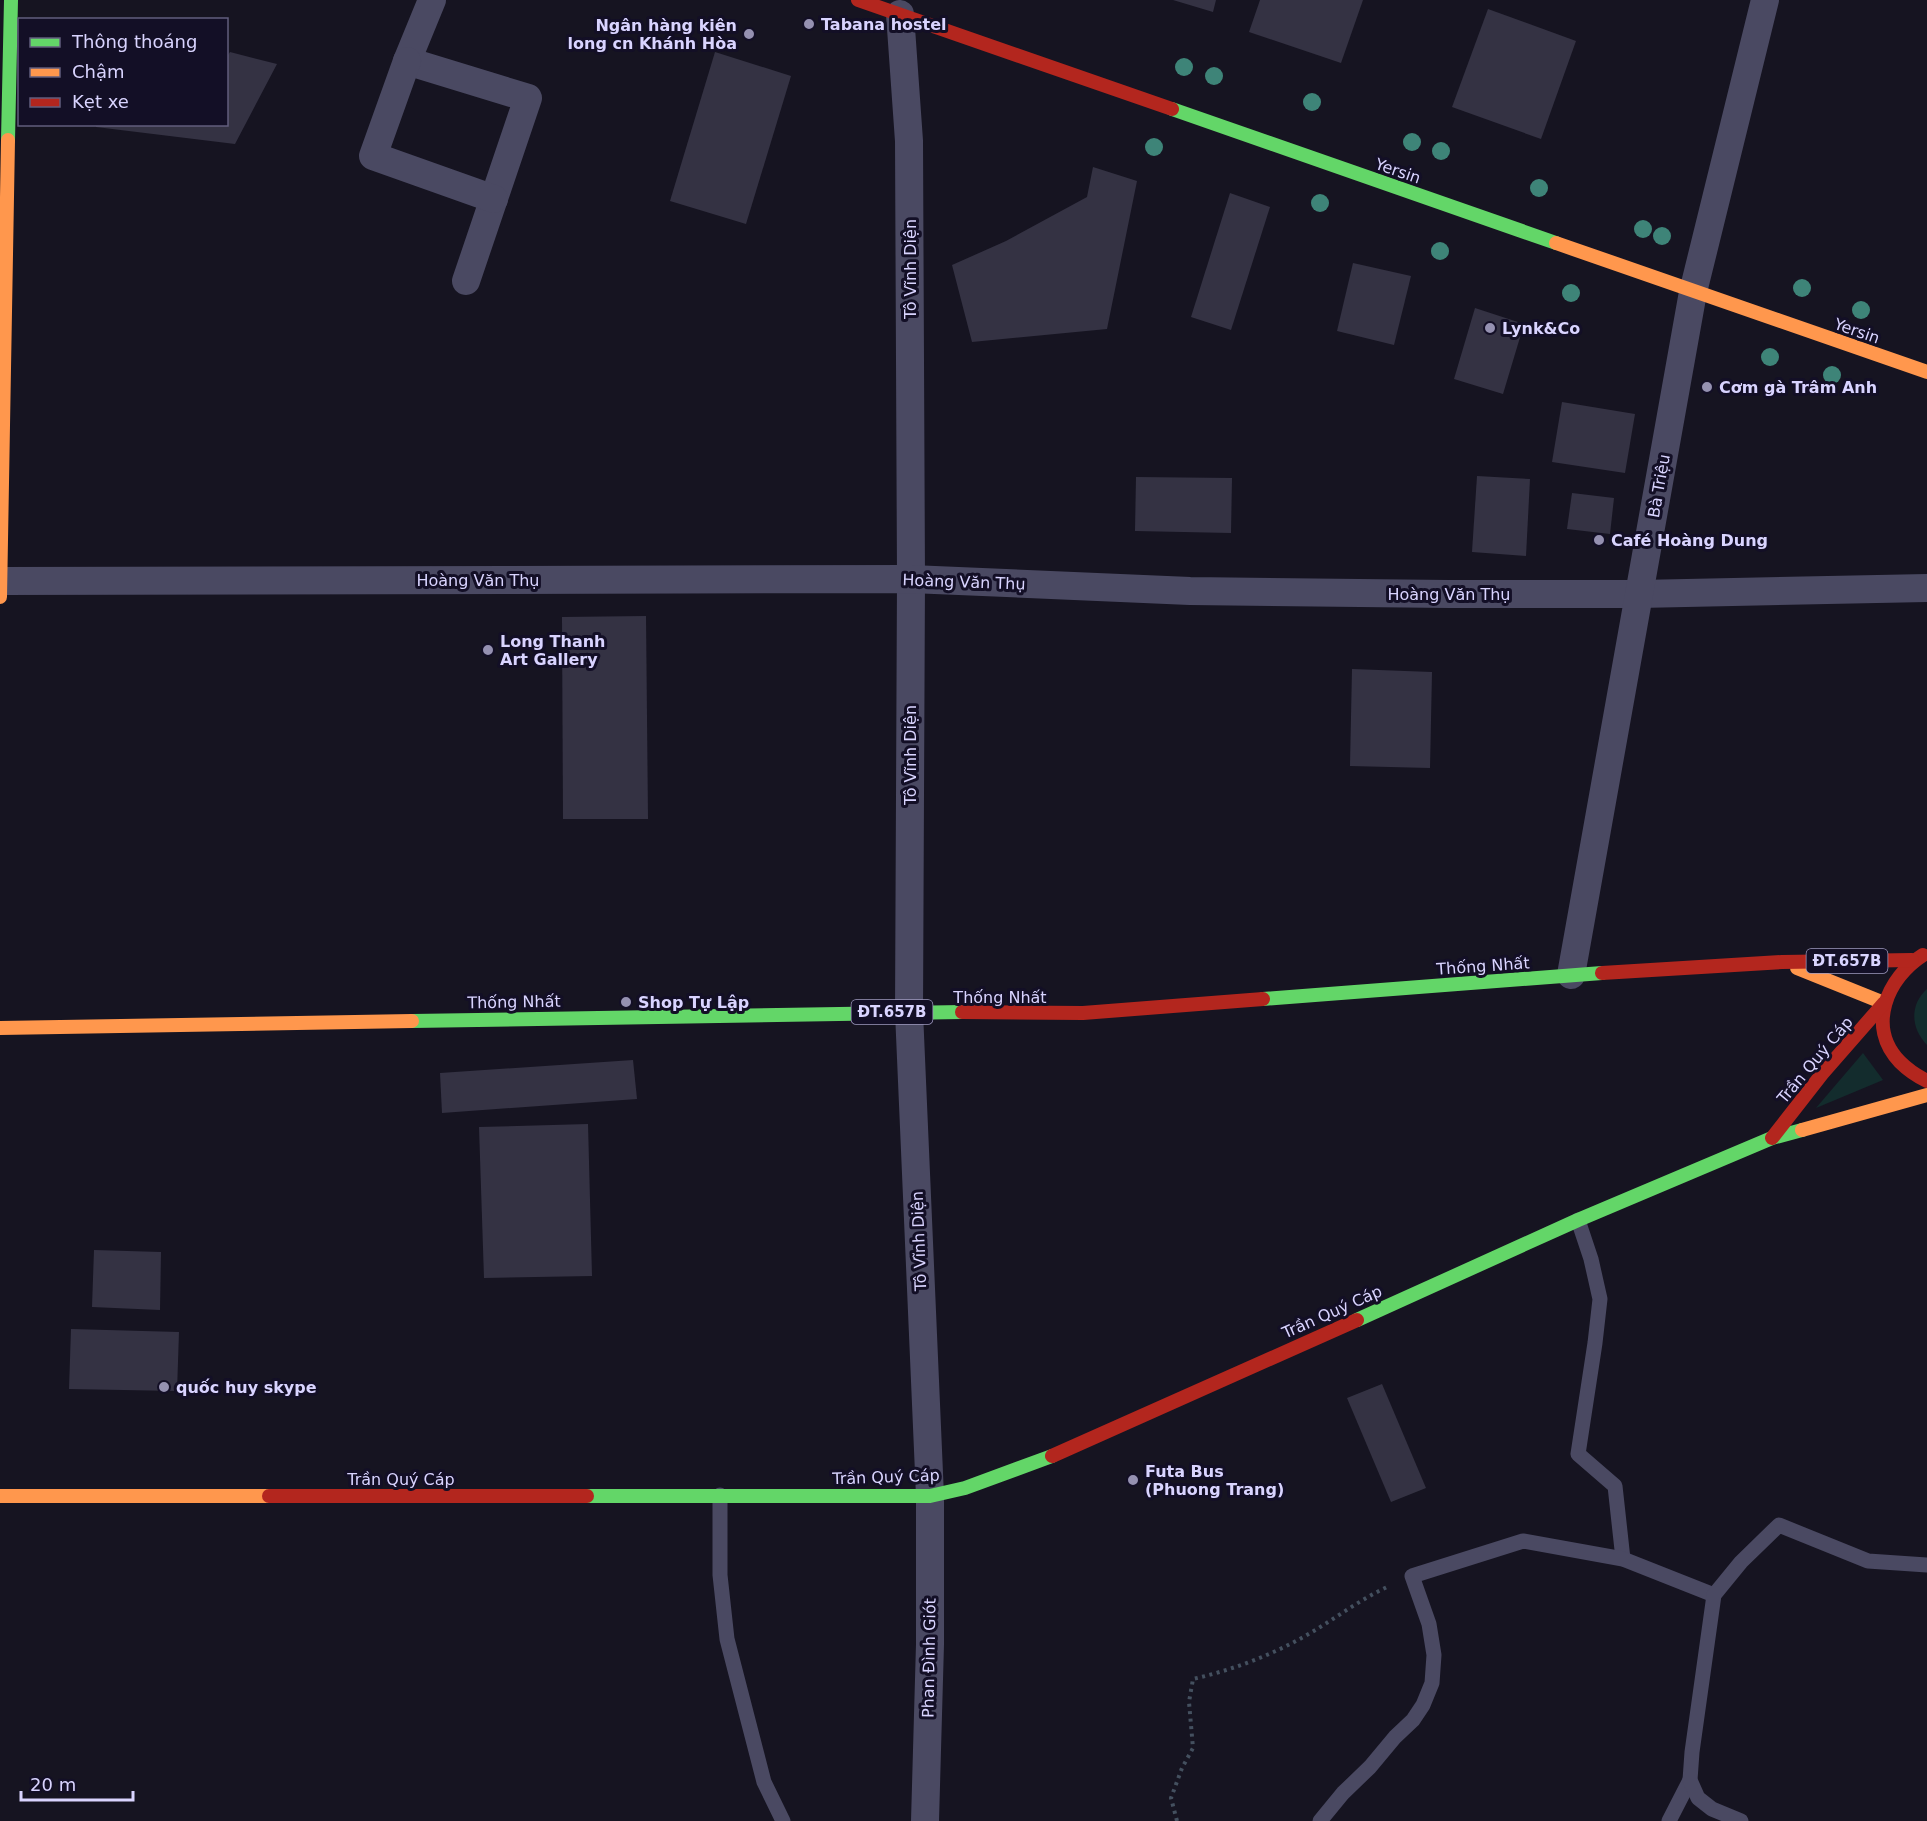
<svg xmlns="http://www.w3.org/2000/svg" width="1927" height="1821" font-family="'DejaVu Sans',sans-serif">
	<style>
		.green { fill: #132c2d }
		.building { fill: #343243 }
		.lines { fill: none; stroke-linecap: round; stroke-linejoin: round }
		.path { stroke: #44505f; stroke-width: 4; stroke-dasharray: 3 4.5; stroke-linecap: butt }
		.lane { stroke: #4a4962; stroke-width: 15 }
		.street { stroke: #4a4962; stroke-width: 28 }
		.fast { stroke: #63d668; stroke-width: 14 }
		.slow { stroke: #ff974d; stroke-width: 14 }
		.jam { stroke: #b3261e; stroke-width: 14 }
		.tree { fill: #3e8478 }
		.poi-dot { fill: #9591b1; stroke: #130f26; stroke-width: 2 }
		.labels { text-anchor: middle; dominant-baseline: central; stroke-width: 6; stroke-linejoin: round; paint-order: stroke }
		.shield { fill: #130f26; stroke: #9e99be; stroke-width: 1.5 }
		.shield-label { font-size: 15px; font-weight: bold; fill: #d9d4ff }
		.poi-label { font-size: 16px; font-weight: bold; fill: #d9d4ff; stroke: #130f26; text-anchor: start }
		.street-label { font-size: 16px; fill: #d9d4ff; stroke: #130f26 }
	</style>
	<rect width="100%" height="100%" fill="#161421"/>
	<g class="green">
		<path d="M 1927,989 L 1927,1045 C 1911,1029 1909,1005 1927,989 Z"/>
		<polygon points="1863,1053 1883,1080 1816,1108"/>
	</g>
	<g class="building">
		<polygon points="1173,0 1216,0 1213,12"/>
		<polygon points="1260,0 1363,0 1341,63 1249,32"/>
		<polygon points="1488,9 1576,41 1541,139 1452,107"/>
		<polygon points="230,52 277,64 235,144 96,127 96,124 226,124 226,58"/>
		<polygon points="715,52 791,76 746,224 670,201"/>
		<polygon points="1093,167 1137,181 1107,329 972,342 952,265 1006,241 1087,197"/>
		<polygon points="1230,193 1270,207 1231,330 1191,317"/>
		<polygon points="1353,263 1411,276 1394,345 1337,331"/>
		<polygon points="1475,308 1524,324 1503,394 1454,379"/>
		<polygon points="1562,402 1635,414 1625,473 1552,462"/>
		<polygon points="1477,476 1530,479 1526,556 1472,552"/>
		<polygon points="1136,477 1232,478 1231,533 1135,531"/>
		<polygon points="1572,493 1614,498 1610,534 1567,529"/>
		<polygon points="646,616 648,819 563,819 562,617"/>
		<polygon points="1352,669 1432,672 1430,768 1350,766"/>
		<polygon points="633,1060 637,1099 442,1113 440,1073"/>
		<polygon points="588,1124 592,1276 484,1278 479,1127"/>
		<polygon points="94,1250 161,1252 160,1310 92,1307"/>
		<polygon points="71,1329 179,1332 177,1391 69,1389"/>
		<polygon points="1382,1384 1426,1488 1391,1502 1347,1398"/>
	</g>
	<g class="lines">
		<path class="path" d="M 1177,1821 L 1171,1798 L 1182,1768 L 1193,1748 L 1189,1702 L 1193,1679 C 1228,1671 1264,1658 1296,1641 C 1327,1625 1355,1602 1387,1587"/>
		<g class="lane">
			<polyline points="1578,1220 1591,1259 1600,1299 1595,1343 1578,1454 1615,1486 1623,1559"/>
			<polyline points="720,1495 720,1575 727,1639 764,1782 783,1821"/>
			<polyline points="1320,1821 1343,1793 1370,1767 1395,1737 1413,1720 1423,1705 1432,1683 1434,1655 1429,1624 1412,1576 1523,1541 1623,1559 1714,1595"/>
			<polyline points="1669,1821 1690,1780"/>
			<polyline points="1741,1821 1712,1809 1698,1798 1690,1780 1692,1752 1714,1595 1741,1562 1779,1525 1868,1561 1927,1565"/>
		</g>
		<g class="street">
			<polyline points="432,0 407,61 528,98 466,281"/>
			<polyline points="900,14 909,141 911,579 909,1012 930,1496 930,1644 925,1821"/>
			<polyline points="407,61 373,156 494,199"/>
			<polyline points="0,581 911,579 1190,591 1449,594 1639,594 1927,588"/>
			<polyline points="1571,975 1693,292 1765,0"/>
		</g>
		<g class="fast">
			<polyline points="1172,109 1556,243"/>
			<polyline points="8,140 11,0"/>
			<polyline points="1263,999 1602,973"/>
			<polyline points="412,1021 962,1012"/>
			<polyline points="1357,1320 1578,1220 1772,1138 1802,1130"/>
			<polyline points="587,1496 930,1496 965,1488 1052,1456"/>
		</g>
		<g class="slow">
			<polyline points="1556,243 1927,372"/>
			<polyline points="0,597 8,140"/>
			<polyline points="1797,968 1884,1003"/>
			<polyline points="0,1028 412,1021"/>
			<polyline points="1802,1130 1927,1095"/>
			<polyline points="0,1496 269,1496"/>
		</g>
		<g class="jam">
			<polyline points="858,0 1172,109"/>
			<path d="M 1923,955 C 1887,978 1866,1027 1900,1062 C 1908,1070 1917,1076 1927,1081"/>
			<polyline points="1602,973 1782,962 1912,960"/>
			<polyline points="962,1012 1083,1013 1263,999"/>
			<polyline points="1772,1138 1822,1074 1884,1003"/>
			<polyline points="1052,1456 1357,1320"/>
			<polyline points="269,1496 587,1496"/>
		</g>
	</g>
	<g class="tree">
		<circle cx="1184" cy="67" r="9"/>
		<circle cx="1214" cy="76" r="9"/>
		<circle cx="1312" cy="102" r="9"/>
		<circle cx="1412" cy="142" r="9"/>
		<circle cx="1154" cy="147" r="9"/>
		<circle cx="1441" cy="151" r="9"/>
		<circle cx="1539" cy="188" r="9"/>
		<circle cx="1320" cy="203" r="9"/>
		<circle cx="1643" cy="229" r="9"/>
		<circle cx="1662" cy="236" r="9"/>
		<circle cx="1440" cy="251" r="9"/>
		<circle cx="1802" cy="288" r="9"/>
		<circle cx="1571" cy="293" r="9"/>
		<circle cx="1861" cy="310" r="9"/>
		<circle cx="1770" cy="357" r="9"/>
		<circle cx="1832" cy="375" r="9"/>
	</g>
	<g class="poi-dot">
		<circle cx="809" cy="24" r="6"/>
		<circle cx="749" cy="34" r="6"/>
		<circle cx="1490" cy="328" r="6"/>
		<circle cx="1707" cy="387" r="6"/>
		<circle cx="1599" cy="540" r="6"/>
		<circle cx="488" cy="650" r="6"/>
		<circle cx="626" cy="1002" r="6"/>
		<circle cx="164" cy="1387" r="6"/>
		<circle cx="1133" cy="1480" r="6"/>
	</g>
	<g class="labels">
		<g class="shield">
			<rect x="1806.5" y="949" width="81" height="24" rx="4.5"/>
			<rect x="851.5" y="1000" width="81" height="24" rx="4.5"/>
		</g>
		<g class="shield-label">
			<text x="1847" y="961">ĐT.657B</text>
			<text x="892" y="1012">ĐT.657B</text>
		</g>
		<g class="poi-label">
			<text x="821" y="24">Tabana hostel</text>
			<text x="737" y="25" text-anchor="end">Ngân hàng kiên<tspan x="737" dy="18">long cn Khánh Hòa</tspan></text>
			<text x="1502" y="328">Lynk&amp;Co</text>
			<text x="1719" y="387">Cơm gà Trâm Anh</text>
			<text x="1611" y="540">Café Hoàng Dung</text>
			<text x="500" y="641">Long Thanh<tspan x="500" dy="18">Art Gallery</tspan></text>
			<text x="638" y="1002">Shop Tự Lập</text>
			<text x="176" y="1387">quốc huy skype</text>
			<text x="1145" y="1471">Futa Bus<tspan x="1145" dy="18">(Phuong Trang)</tspan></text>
		</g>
		<g class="street-label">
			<text transform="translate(1398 171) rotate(19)">Yersin</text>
			<text transform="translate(910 269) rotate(-90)">Tô Vĩnh Diện</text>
			<text transform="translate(1857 331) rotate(19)">Yersin</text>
			<text transform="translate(1659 486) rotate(-80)">Bà Triệu</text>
			<text x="478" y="580">Hoàng Văn Thụ</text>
			<text transform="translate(964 582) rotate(2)">Hoàng Văn Thụ</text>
			<text x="1449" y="594">Hoàng Văn Thụ</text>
			<text transform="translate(910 755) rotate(-90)">Tô Vĩnh Diện</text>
			<text transform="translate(1483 966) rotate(-4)">Thống Nhất</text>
			<text x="1000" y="997">Thống Nhất</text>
			<text transform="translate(514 1002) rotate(-1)">Thống Nhất</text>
			<text transform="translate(1815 1060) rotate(-50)">Trần Quý Cáp</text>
			<text transform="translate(919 1241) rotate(-92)">Tô Vĩnh Diện</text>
			<text transform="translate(1332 1312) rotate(-24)">Trần Quý Cáp</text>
			<text transform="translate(886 1477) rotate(-2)">Trần Quý Cáp</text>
			<text x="401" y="1479">Trần Quý Cáp</text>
			<text transform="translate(929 1658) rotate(-89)">Phan Đình Giót</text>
		</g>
	</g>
	<rect x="18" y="18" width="210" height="108" fill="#130f26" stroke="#625e7d" stroke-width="1.5"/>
	<rect x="30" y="38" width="30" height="9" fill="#63d668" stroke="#625e7d" stroke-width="1.5"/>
	<text x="72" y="48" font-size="18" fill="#d9d4ff">Thông thoáng</text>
	<rect x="30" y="68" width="30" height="9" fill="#ff974d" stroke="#625e7d" stroke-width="1.5"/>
	<text x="72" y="78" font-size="18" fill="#d9d4ff">Chậm</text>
	<rect x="30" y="98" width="30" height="9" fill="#b3261e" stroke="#625e7d" stroke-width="1.5"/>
	<text x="72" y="108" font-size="18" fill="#d9d4ff">Kẹt xe</text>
	<path d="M21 1791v9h112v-9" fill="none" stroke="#d9d4ff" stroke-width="3"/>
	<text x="30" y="1791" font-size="18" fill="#d9d4ff" stroke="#130f26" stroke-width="4.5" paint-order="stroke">20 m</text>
</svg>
